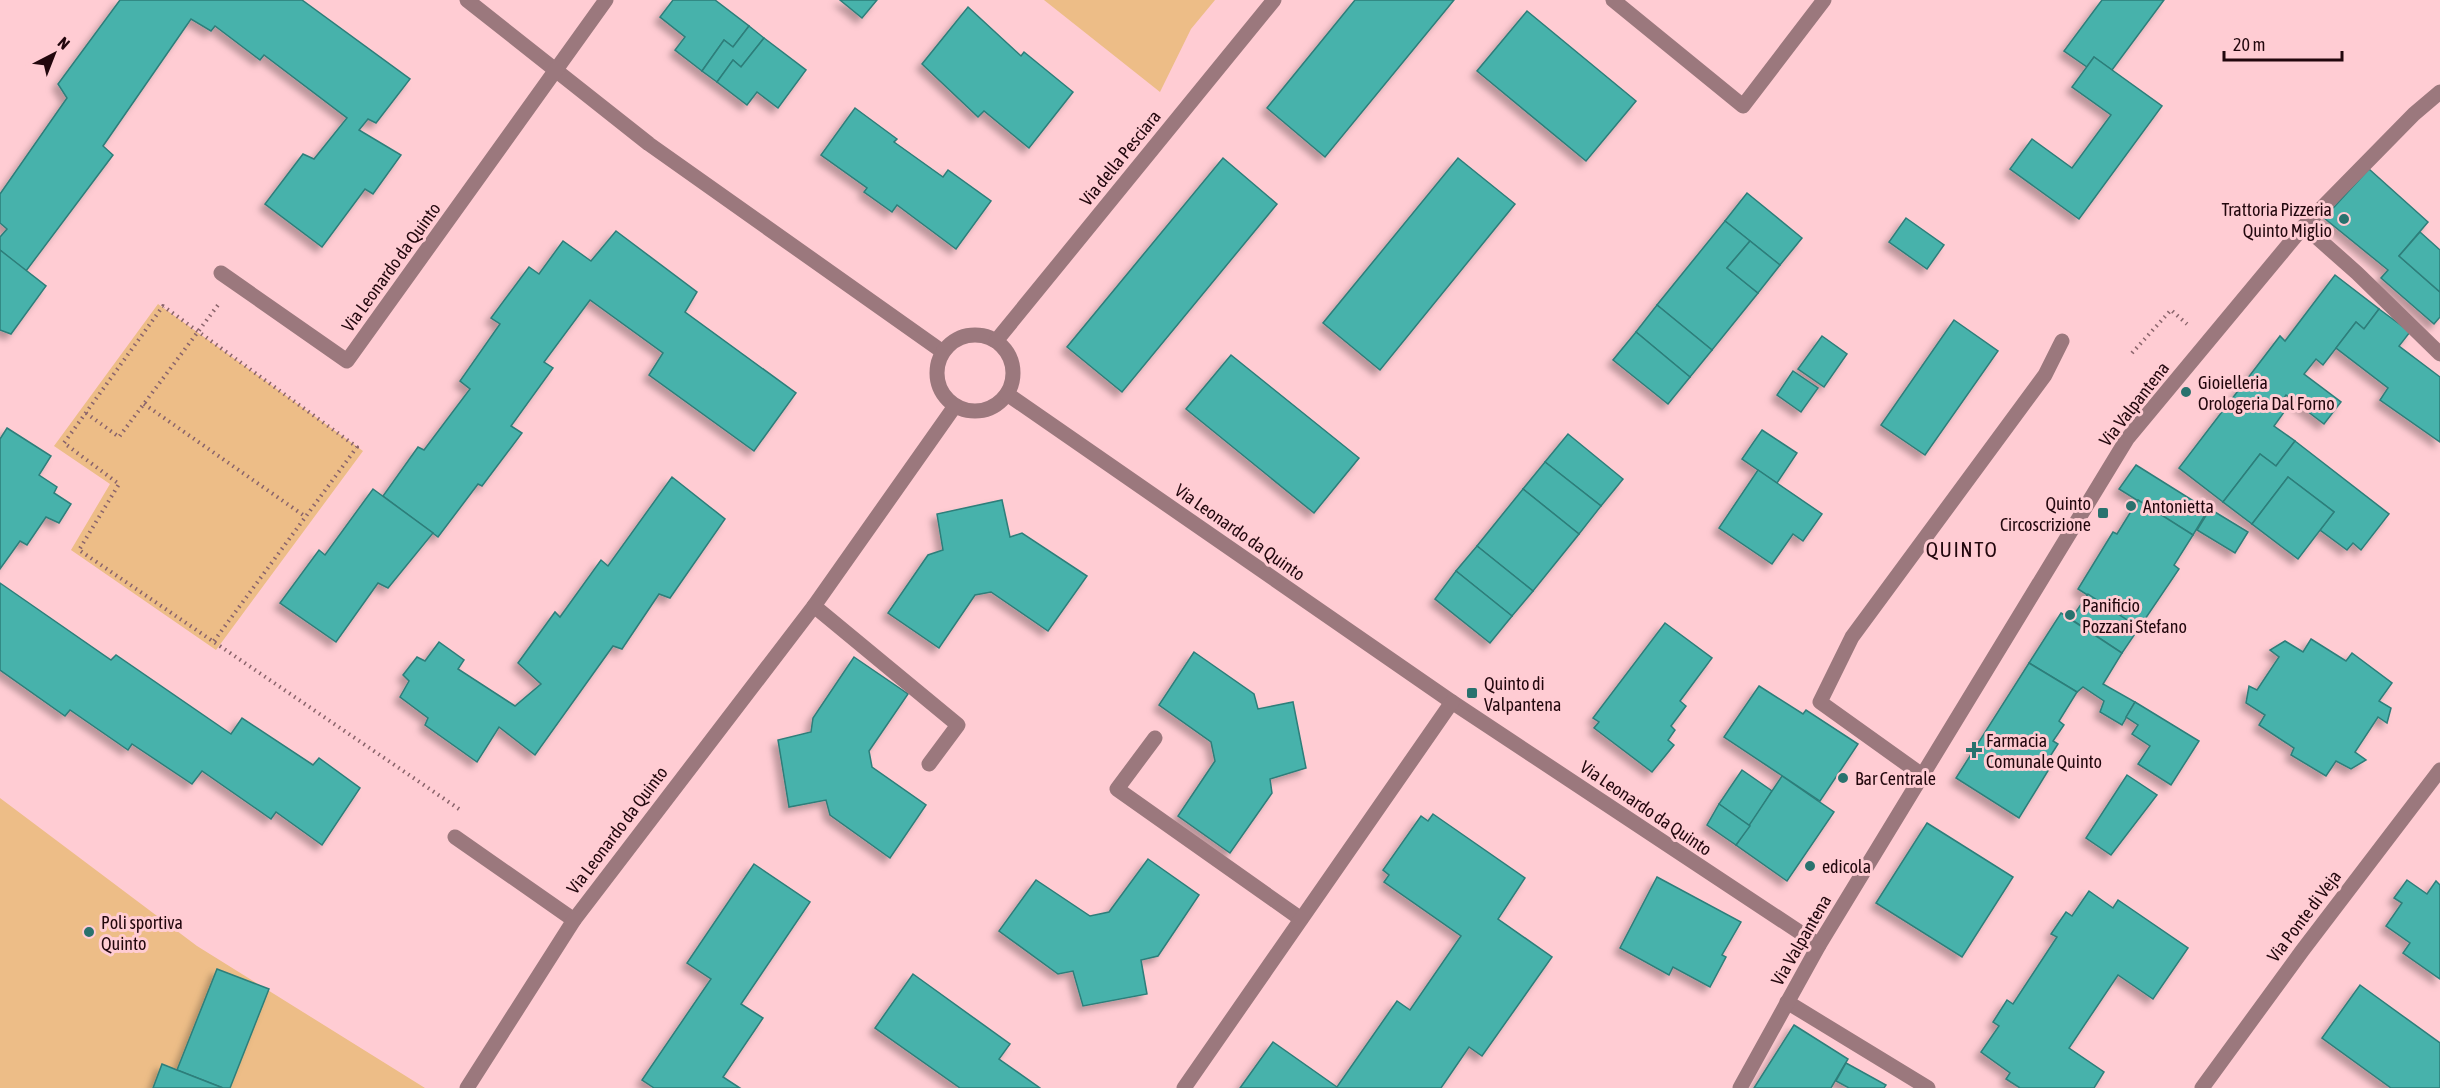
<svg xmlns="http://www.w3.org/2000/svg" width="2440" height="1088" font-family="'Asap Condensed',sans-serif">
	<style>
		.park { fill: #edbd87 }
		.building { fill: #47b2ab; stroke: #2d7e7a; stroke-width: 1.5; filter: url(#shadow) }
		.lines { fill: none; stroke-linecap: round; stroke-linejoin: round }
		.path { stroke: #8a646b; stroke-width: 4; stroke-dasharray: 1.5 4.5; stroke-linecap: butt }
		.service { stroke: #9b787d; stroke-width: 15 }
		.minor { stroke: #9b787d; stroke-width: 15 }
		.tertiary { stroke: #9b787d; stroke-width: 15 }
		.poi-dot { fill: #29726e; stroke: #ffccd3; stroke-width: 2 }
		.labels { text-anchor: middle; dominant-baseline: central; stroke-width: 6; stroke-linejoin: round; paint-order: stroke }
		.street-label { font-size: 18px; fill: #22070d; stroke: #ffccd3 }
		.poi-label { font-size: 18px; fill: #22070d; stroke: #ffccd3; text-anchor: start }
		.quarter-label { font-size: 21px; letter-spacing: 1.5px; fill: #22070d; stroke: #ffccd3 }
	</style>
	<defs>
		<filter id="shadow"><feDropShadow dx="-5.5" dy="5.5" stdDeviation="3" flood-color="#0004"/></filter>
	</defs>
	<rect width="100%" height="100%" fill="#ffccd3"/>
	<g class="park">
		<polygon points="1044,0 1215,0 1191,29 1160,92"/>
		<polygon points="158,304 363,451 216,650 71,550 110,484 54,446"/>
		<polygon points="0,798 197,946 425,1088 0,1088"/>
	</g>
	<g class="building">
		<polygon points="120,0 302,0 410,79 376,123 368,119 359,130 401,155 373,194 365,189 322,247 265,204 303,154 314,159 347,118 264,55 260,60 215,26 211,31 191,19 103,146 113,155 26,271 0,250 0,237 7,229 0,223 0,194 67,98 58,84"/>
		<polygon points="673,0 715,0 749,26 733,47 724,40 702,71 675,50 685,37 660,17"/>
		<polygon points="840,0 877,0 862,18"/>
		<polygon points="1355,0 1454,0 1325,157 1267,108"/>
		<polygon points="2102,0 2164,0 2112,70 2094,57 2087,67 2064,51"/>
		<polygon points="968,7 1021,56 1024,52 1073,92 1029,148 984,111 978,117 922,64"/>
		<polygon points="1527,11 1636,101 1586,161 1477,71"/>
		<polygon points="749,26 764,38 741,67 733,60 717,82 702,71 724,40 733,47"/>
		<polygon points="764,38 806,70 778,108 757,92 747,105 717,82 733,60 741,67"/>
		<polygon points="2094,57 2162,106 2079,219 2010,169 2032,139 2072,168 2111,115 2072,87"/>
		<polygon points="855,108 897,139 894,142 943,177 948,170 991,201 956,249 897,205 892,212 864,192 867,188 821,155"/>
		<polygon points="1223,158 1277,204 1122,392 1067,347"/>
		<polygon points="1458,158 1515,204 1380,370 1323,323"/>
		<polygon points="2369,169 2428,222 2399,256 2440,292 2440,317 2434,324 2381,278 2388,270 2324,218"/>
		<polygon points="1747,193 1802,238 1780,265 1725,221"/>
		<polygon points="1906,218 1944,245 1927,269 1889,242"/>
		<polygon points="1725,221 1750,241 1727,268 1758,293 1712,350 1657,305"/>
		<polygon points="616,231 697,292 685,312 796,393 754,451 649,375 663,353 590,300 544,362 553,368 511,426 522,433 482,486 478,484 438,537 383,496 418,447 424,450 470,389 460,381 500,324 491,318 529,267 539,274 563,241 591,261"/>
		<polygon points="2420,232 2440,250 2440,292 2399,256"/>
		<polygon points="1750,241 1780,265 1758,293 1727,268"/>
		<polygon points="0,250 46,286 11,334 0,330"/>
		<polygon points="2335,275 2379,309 2364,329 2356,322 2323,365 2316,359 2304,374 2341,402 2324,424 2286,395 2280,403 2287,408 2274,426 2295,441 2276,466 2260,454 2223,502 2179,468 2280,336 2285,341"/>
		<polygon points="1657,305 1712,350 1690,377 1636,332"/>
		<polygon points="2379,309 2410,332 2399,346 2440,377 2440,442 2380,400 2388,388 2336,348 2356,322 2364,329"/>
		<polygon points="1954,320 1998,351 1925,455 1881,425"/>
		<polygon points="1636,332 1690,377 1668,404 1613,360"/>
		<polygon points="1822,336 1847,354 1824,387 1798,369"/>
		<polygon points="1231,355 1359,458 1314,513 1186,409"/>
		<polygon points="1793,371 1818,388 1801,412 1777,395"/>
		<polygon points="7,428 51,456 39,475 57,487 54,493 71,504 59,523 46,517 27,545 20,541 0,569 0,439"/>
		<polygon points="1762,430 1797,453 1777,483 1742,459"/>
		<polygon points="1568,434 1623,479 1601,506 1545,462"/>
		<polygon points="2295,441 2389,514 2361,550 2353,543 2347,550 2320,530 2334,512 2288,477 2252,524 2223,502 2260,454 2276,466"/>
		<polygon points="1545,462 1601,506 1579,534 1523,489"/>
		<polygon points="2136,465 2208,510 2193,535 2119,489"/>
		<polygon points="1758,470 1822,514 1803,541 1793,534 1772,564 1719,528"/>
		<polygon points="672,477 725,519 670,598 659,594 622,649 613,646 535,755 499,727 477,762 425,725 428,718 400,697 409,681 403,675 417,657 425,661 439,642 464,660 458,669 515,706 541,684 518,663 555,612 560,617 601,560 608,566"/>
		<polygon points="2288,477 2334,512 2298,559 2252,524"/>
		<polygon points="373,489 433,533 388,588 378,583 336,642 280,603 319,550 325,555"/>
		<polygon points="1523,489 1579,534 1533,591 1477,546"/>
		<polygon points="1002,500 1010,537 1022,533 1087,576 1048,631 991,592 975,595 939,648 888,613 928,555 943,550 937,514"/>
		<polygon points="2138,500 2193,535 2174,565 2179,569 2139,628 2078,589 2113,532 2117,534"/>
		<polygon points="2210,509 2248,532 2235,553 2197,530"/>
		<polygon points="1477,546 1533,591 1512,616 1456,571"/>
		<polygon points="1456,571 1512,616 1490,643 1435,599"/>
		<polygon points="0,583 111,660 116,655 231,734 242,718 313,765 319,758 360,788 322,845 276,812 271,819 202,771 192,784 132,744 128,750 70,710 65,716 0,670"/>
		<polygon points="2088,594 2139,628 2122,653 2071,619"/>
		<polygon points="2061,613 2122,653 2103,684 2135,702 2122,725 2100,712 2104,701 2083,687 2077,692 2029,663"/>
		<polygon points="1665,623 1712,658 1680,701 1686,706 1671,726 1675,730 1668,740 1674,745 1652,772 1594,728 1599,722 1593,718"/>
		<polygon points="2311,639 2346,661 2352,653 2392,683 2379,701 2391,708 2387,723 2378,717 2355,752 2366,760 2351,769 2336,761 2326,776 2291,755 2294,748 2259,725 2265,715 2246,703 2249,686 2257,690 2279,657 2270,650 2285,641 2303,652"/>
		<polygon points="1194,652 1254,694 1258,709 1293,702 1306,768 1270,779 1272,793 1230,853 1178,816 1215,761 1211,742 1159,705"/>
		<polygon points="854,657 908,694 869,751 872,767 926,805 890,858 830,815 826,800 789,807 778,740 811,732 813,718"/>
		<polygon points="2029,663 2077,692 2059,721 2064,725 2053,741 2058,744 2049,758 2054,761 2019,818 1956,778"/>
		<polygon points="1759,686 1803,714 1806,710 1858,744 1820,801 1724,737"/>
		<polygon points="2135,702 2199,741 2171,785 2138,764 2150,746 2132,734 2138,725 2126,717"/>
		<polygon points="1742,770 1772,791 1750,826 1719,804"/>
		<polygon points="2127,775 2157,795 2111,855 2086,838"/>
		<polygon points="1782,776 1834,812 1787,881 1736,845"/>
		<polygon points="1719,804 1750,826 1736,845 1707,825"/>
		<polygon points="1433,814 1525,878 1498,919 1552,957 1482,1056 1469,1047 1441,1088 1240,1088 1273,1042 1337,1087 1397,1001 1410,1010 1461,936 1384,882 1389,875 1383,870 1421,816 1428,821"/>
		<polygon points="1927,823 2013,877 1962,957 1876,903"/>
		<polygon points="1148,859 1199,895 1158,956 1141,960 1147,994 1083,1006 1073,971 1058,974 999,931 1036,880 1090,916 1109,912"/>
		<polygon points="754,864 810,902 741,1004 763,1018 723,1077 740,1088 654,1088 642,1080 711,979 687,963"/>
		<polygon points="1657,877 1741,922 1722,955 1726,957 1710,987 1673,967 1669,975 1620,948"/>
		<polygon points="2407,880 2427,894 2436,881 2440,885 2440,979 2403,953 2410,943 2386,926 2402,903 2394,898"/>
		<polygon points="2089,891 2113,908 2118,900 2188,948 2153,999 2118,975 2069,1048 2104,1072 2094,1088 2020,1088 2006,1079 2010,1073 1981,1052 1999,1026 1993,1022 2007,1000 2013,1004 2057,937 2051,934 2066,912 2072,916"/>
		<polygon points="217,969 269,989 230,1088 223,1088 177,1070"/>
		<polygon points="913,974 1010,1044 999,1059 1040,1088 960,1088 875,1028"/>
		<polygon points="2360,985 2440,1043 2440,1088 2391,1088 2322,1038"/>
		<polygon points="1794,1025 1848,1059 1831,1088 1754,1088"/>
		<polygon points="1846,1063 1886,1085 1884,1088 1849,1088 1836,1081"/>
		<polygon points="162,1064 177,1070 223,1088 153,1088"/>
	</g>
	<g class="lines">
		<g class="path">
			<polyline points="2132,353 2171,310 2187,324"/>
			<polyline points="144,404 306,517"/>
			<polyline points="86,413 119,437 218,305"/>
			<polyline points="214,641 357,447 163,306 64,443 119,484 79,550 459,809"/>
		</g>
		<g class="service">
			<polyline points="814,606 958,725 929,764"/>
			<polyline points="1155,738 1117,789 1301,919"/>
			<polyline points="1922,775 1820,702 1852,637 2045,375 2062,341"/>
			<polyline points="455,837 574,920"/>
		</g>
		<g class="minor">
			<polyline points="467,0 649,144 943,352"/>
			<polyline points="1613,0 1743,106 1824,0"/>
			<polyline points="2304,226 2357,273 2440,354"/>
			<polyline points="221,273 347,361 606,0"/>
			<circle cx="975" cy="373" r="38"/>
			<polyline points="996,341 1274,0"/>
			<polyline points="1007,394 1452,702 1819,945"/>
			<polyline points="1787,1002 1928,1088"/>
			<polyline points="467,1088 574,920 814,606 955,406"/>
			<polyline points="1184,1088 1452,702"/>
			<polyline points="2202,1088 2302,951 2440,770"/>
		</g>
		<polyline class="tertiary" points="1740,1088 1819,945 2127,439 2304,226 2414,114 2440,92"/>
	</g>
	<g class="poi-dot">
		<circle cx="2344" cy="219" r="6"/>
		<circle cx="2186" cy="392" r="6"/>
		<circle cx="2131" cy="506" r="6"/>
		<rect x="2097" y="507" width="12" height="12" rx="3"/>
		<circle cx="2070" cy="615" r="6"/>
		<rect x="1466" y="687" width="12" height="12" rx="3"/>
		<path d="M1971 741h6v6h6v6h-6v6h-6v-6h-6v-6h6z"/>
		<circle cx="1843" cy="778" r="6"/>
		<circle cx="1810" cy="866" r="6"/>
		<circle cx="89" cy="932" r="6"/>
	</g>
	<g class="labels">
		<g class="street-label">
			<text transform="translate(1120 158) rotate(-51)">Via della Pesciara</text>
			<text transform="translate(391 267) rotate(-54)">Via Leonardo da Quinto</text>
			<text transform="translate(2134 404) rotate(-52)">Via Valpantena</text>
			<text transform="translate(1240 532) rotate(35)">Via Leonardo da Quinto</text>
			<text transform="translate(1646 808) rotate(34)">Via Leonardo da Quinto</text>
			<text transform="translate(617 830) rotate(-53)">Via Leonardo da Quinto</text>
			<text transform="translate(2304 916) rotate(-53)">Via Ponte di Veja</text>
			<text transform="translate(1801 940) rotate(-60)">Via Valpantena</text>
		</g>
		<g class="poi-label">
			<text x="2332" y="209" text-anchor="end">Trattoria Pizzeria<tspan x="2332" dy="21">Quinto Miglio</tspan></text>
			<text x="2198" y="382">Gioielleria<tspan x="2198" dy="21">Orologeria Dal Forno</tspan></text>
			<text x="2091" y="503" text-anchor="end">Quinto<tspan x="2091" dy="21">Circoscrizione</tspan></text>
			<text x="2143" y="506">Antonietta</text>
			<text x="2082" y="605">Panificio<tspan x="2082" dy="21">Pozzani Stefano</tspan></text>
			<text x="1484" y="683">Quinto di<tspan x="1484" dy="21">Valpantena</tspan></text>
			<text x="1986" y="740">Farmacia<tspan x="1986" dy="21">Comunale Quinto</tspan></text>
			<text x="1855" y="778">Bar Centrale</text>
			<text x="1822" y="866">edicola</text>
			<text x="101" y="922">Poli sportiva<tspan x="101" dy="21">Quinto</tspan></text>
		</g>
		<g class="quarter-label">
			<text x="1962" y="549">QUINTO</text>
		</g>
	</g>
	<g transform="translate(54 54) rotate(42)" stroke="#ffccd3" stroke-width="4.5" paint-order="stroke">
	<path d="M0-4.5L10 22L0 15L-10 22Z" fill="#22070d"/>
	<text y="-9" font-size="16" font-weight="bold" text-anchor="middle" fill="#22070d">N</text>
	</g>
	<path d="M2224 51v9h118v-9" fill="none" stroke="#22070d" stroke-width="3"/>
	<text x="2233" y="51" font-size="18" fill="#22070d" stroke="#ffccd3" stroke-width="4.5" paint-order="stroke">20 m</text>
</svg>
